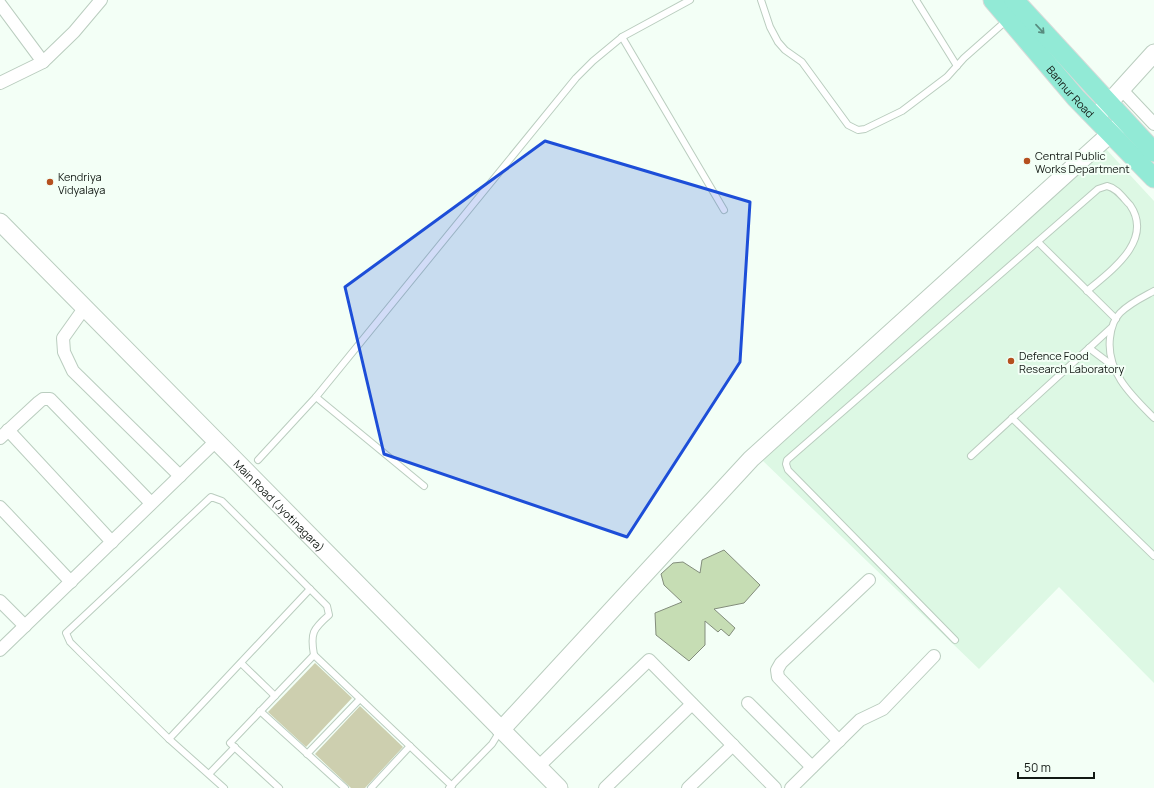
<svg xmlns="http://www.w3.org/2000/svg" width="1154" height="788" font-family="Manrope,sans-serif">
	<style>
		.built { fill: #ddf8e4 }
		.green { fill: #cdcfaf }
		.building { fill: #c6ddb4; stroke: #838d7c }
		.lines { fill: none; stroke-linecap: round; stroke-linejoin: round }
		.lane-casing { stroke: #bacdbf; stroke-width: 8 }
		.street-casing { stroke: #bacdbf; stroke-width: 14 }
		.secondary-casing { stroke: #bacdbf; stroke-width: 19 }
		.primary-casing { stroke: #d9dad9; stroke-width: 21 }
		.lane { stroke: #fff; stroke-width: 6 }
		.street { stroke: #fff; stroke-width: 12 }
		.secondary { stroke: #fff; stroke-width: 17 }
		.primary { stroke: #92ead6; stroke-width: 19 }
		.oneway { stroke: #588c7f }
		.marked { fill: #1d4ed8; fill-opacity: 0.2; stroke: #1d4ed8; stroke-width: 3; stroke-linejoin: round }
		.poi-dot { fill: #b5501f; stroke: #f3fff6; stroke-width: 1.5 }
		.labels { text-anchor: middle; dominant-baseline: central; stroke-width: 4; stroke-linejoin: round; paint-order: stroke }
		.street-label { font-size: 11px; fill: #121914; stroke: #f3fff6 }
		.poi-label { font-size: 11px; fill: #121914; stroke: #f3fff6; text-anchor: start }
	</style>
	<rect width="100%" height="100%" fill="#f3fff6"/>
	<polygon class="built" points="1106,149 1154,201 1154,683 1059,587 979,669 761,459 976,263"/>
	<g class="green">
		<polygon points="315,663 352,698 306,747 268,712"/>
		<polygon points="360,706 403,747 365,788 351,788 315,754"/>
	</g>
	<polygon class="building" points="724,550 760,585 744,603 714,609 735,628 729,636 721,629 718,632 705,621 705,645 689,661 656,635 655,613 682,602 664,585 661,574 673,563 683,562 700,573 702,560"/>
	<g class="lines">
		<defs>
			<g id="lane">
				<polyline points="761,0 770,27 778,42 785,50 802,62 848,125 858,130 865,129 902,111 947,77 964,58 1007,20"/>
				<polyline points="916,0 957,66"/>
				<polyline points="622,37 724,210"/>
				<polyline points="1038,242 1116,319"/>
				<path d="M 1154,291 C 1143,297 1130,303 1120,313 C 1114,319 1111,329 1110,338 C 1106,372 1132,396 1154,418"/>
				<polyline points="1089,348 1113,366"/>
				<polyline points="316,397 424,486"/>
				<polyline points="1012,418 1154,556"/>
				<polyline points="971,456 1111,328"/>
				<polyline points="258,460 316,397 576,78 593,61 622,37 690,0"/>
				<path d="M 955,640 L 788,470 L 786,464 L 787,460 L 1098,189 L 1107,186 C 1117,188 1123,198 1130,205 C 1154,240 1112,270 1087,291"/>
				<polyline points="241,663 275,696"/>
				<polyline points="260,711 345,788"/>
				<polyline points="169,739 310,589"/>
				<polyline points="307,754 360,699"/>
				<polyline points="209,774 235,747"/>
				<path d="M 224,788 L 169,739 L 80,652 L 70,642 L 66,633 L 211,497 L 222,501 L 327,606 L 329,615 C 313,629 310,633 314,655"/>
				<polyline points="279,788 230,743 314,655 452,786"/>
				<polyline points="371,788 410,746"/>
				<polyline points="449,788 492,744 500,731"/>
			</g>
			<g id="street">
				<polyline points="0,4 43,62"/>
				<polyline points="0,83 43,62 74,32 101,0"/>
				<polyline points="1121,89 1154,124"/>
				<polyline points="85,307 63,338 64,352 73,371 180,476"/>
				<polyline points="8,430 112,542"/>
				<polyline points="0,438 39,402 43,399 50,399 151,503"/>
				<polyline points="0,507 71,582"/>
				<polyline points="0,601 25,626"/>
				<polyline points="0,650 216,441"/>
				<polyline points="748,703 812,767"/>
				<polyline points="839,741 778,677 777,670 781,663 869,580"/>
				<polyline points="538,767 649,660 775,788"/>
				<polyline points="605,788 692,704"/>
				<polyline points="688,788 733,745"/>
				<polyline points="791,788 860,720 883,709 934,656"/>
			</g>
			<g id="secondary">
				<polyline points="1096,117 1154,53"/>
				<path id="s1" d="M 0,222 L 559,788"/>
				<polyline points="501,730 751,459 1121,124"/>
			</g>
			<g id="primary">
				<path id="s2" d="M 993,0 L 1076,98 L 1154,178"/>
				<polyline points="1014,0 1154,152"/>
			</g>
		</defs>
		<use href="#lane" class="lane-casing"/>
		<use href="#street" class="street-casing"/>
		<use href="#secondary" class="secondary-casing"/>
		<use href="#primary" class="primary-casing"/>
		<use href="#lane" class="lane"/>
		<use href="#street" class="street"/>
		<use href="#secondary" class="secondary"/>
		<use href="#primary" class="primary"/>
	</g>
	<defs><path id="oneway-shaft" d="M-6 0H5M1.5-3L5.5 0L1.5 3" fill="none" stroke-width="1.6" stroke-linecap="round" stroke-linejoin="round"/></defs>
	<use class="oneway" href="#oneway-shaft" transform="translate(1040 29) rotate(47)"/>
	<path class="marked" d="M 545,141 L 750,202 L 740,362 L 627,537 L 384,454 L 345,287 Z"/>
	<g class="poi-dot">
		<circle cx="1027" cy="161" r="4"/>
		<circle cx="50" cy="182" r="4"/>
		<circle cx="1011" cy="361" r="4"/>
	</g>
	<g class="labels">
		<g class="street-label">
			<text stroke="none"><textPath href="#s2" startOffset="120">Bannur Road</textPath></text>
			<text stroke="none"><textPath href="#s1" startOffset="398">Main Road (Jyotinagara)</textPath></text>
		</g>
		<g class="poi-label">
			<text x="1035" y="155">Central Public<tspan x="1035" dy="13">Works Department</tspan></text>
			<text x="58" y="176">Kendriya<tspan x="58" dy="13">Vidyalaya</tspan></text>
			<text x="1019" y="355">Defence Food<tspan x="1019" dy="13">Research Laboratory</tspan></text>
		</g>
	</g>
	<path d="M1018 772v6h76v-6" fill="none" stroke="#121914" stroke-width="2"/>
	<text x="1024" y="772" font-size="12" fill="#121914" stroke="#f3fff6" stroke-width="3" paint-order="stroke">50 m</text>
</svg>
